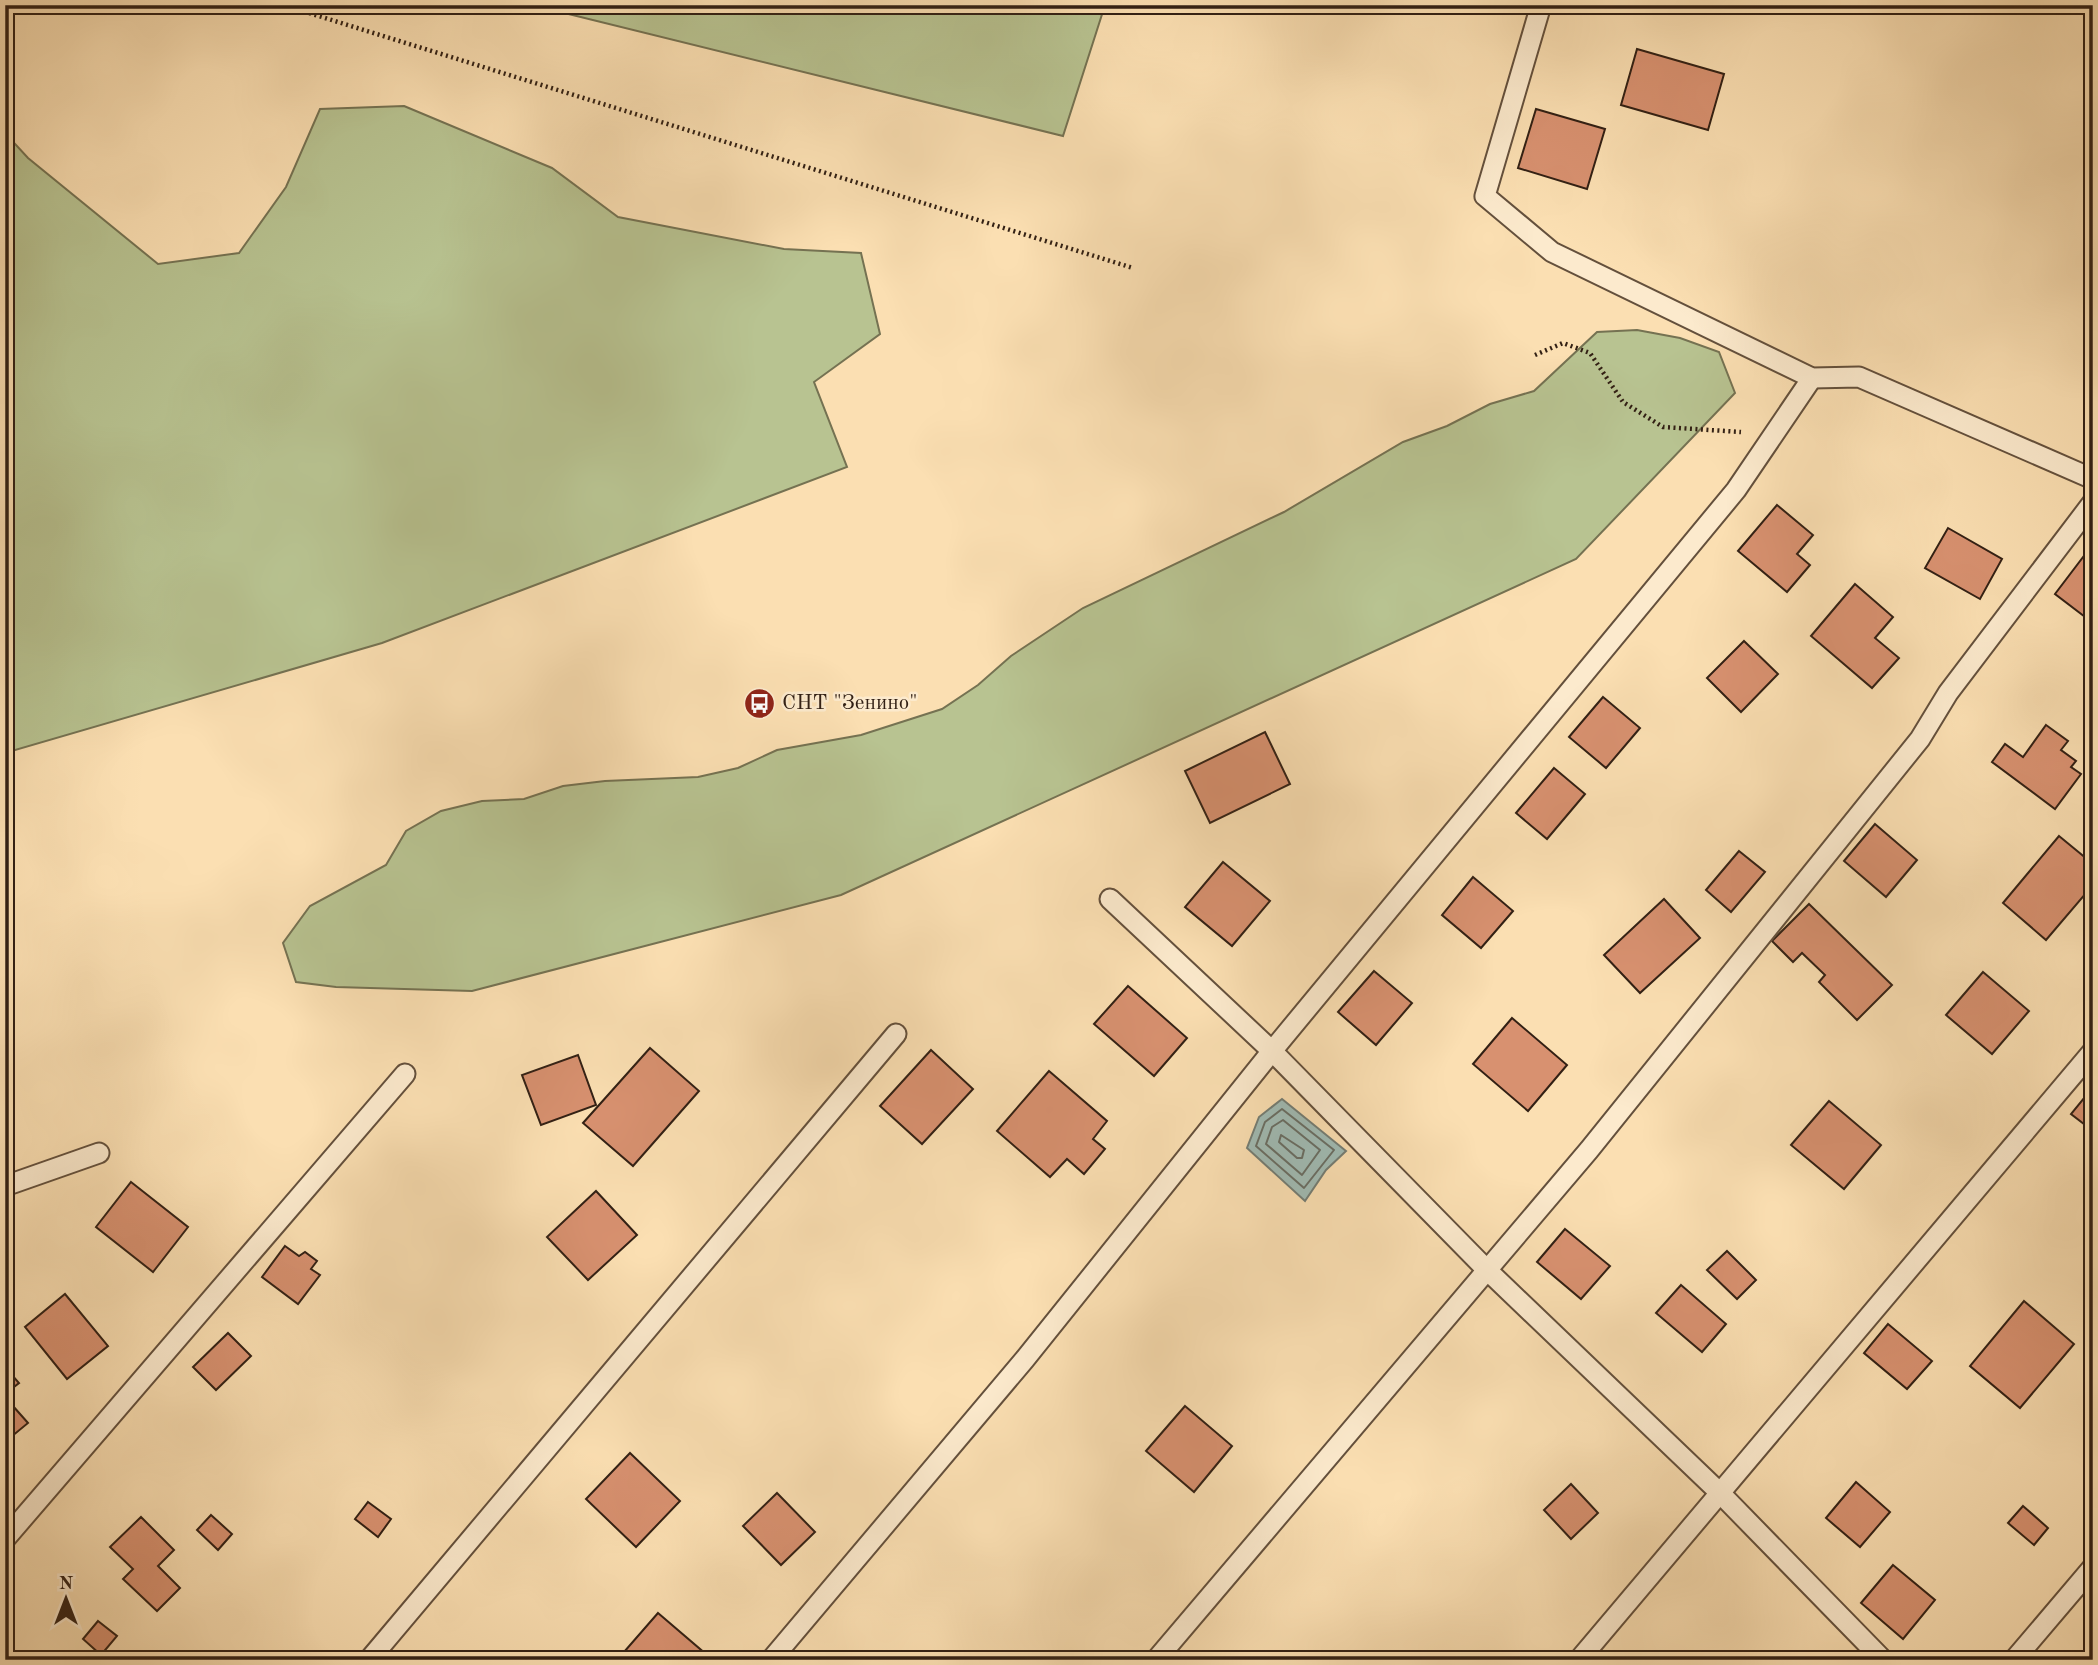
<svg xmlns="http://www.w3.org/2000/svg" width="2098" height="1665" font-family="'Old Standard TT',serif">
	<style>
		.green { fill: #b8c391; stroke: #757252; stroke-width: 2 }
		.water { fill: #a0bbb4; stroke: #747d74; stroke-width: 2 }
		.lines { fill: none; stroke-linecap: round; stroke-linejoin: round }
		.shore { stroke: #696e64; stroke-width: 2 }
		.building { fill: #d89170; stroke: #322014; stroke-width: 2 }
		.lane-casing { stroke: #64503c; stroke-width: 23 }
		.path { stroke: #322014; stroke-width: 4.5; stroke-dasharray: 2 3.5; stroke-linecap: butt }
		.lane { stroke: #fceacd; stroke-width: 19 }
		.labels { text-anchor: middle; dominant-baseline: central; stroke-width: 5; stroke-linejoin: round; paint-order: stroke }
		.poi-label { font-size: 21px; fill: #322014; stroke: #fceacd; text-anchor: start }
	</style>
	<rect width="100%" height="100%" fill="#fbdfb2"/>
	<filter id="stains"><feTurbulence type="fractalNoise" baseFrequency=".00286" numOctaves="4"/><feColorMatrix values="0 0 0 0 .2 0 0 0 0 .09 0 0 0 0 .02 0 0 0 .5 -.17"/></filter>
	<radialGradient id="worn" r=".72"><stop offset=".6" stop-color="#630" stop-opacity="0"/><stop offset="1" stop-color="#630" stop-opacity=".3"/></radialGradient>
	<g class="green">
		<polygon points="532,5 1105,5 1063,136"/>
		<polygon points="404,106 552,168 618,217 784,249 861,253 880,334 814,382 847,467 382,643 5,753 5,133 28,158 158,264 239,253 286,187 320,109"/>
		<polygon points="1637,330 1680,338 1719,352 1735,393 1576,559 841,895 472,991 336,987 296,982 283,943 310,906 386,865 406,831 441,811 482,801 524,799 563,786 605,781 698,777 738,768 777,750 861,735 942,709 978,685 1011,656 1083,608 1284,512 1403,442 1447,426 1490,404 1534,391 1597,332"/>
	</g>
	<polygon class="water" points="1282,1099 1346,1151 1326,1170 1305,1201 1247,1148 1259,1117"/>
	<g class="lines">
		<g class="shore">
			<polygon points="1282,1109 1334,1150 1304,1188 1256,1146 1265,1122"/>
			<polygon points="1283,1120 1320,1150 1302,1175 1266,1144 1272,1127"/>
			<polygon points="1281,1135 1304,1150 1302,1158 1297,1158 1279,1142"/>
		</g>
	</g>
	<g class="building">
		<polygon points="1637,49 1724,74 1708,130 1621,105"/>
		<polygon points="1536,109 1605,129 1587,189 1518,168"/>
		<polygon points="1777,505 1813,535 1797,554 1810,565 1787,592 1738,551"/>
		<polygon points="1948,528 2002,559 1980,599 1925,568"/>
		<polygon points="2093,544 2093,623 2055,594"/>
		<polygon points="1855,584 1893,617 1875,638 1899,658 1872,688 1811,636"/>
		<polygon points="1744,641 1778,674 1741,712 1707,678"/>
		<polygon points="1603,697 1640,728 1606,768 1569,737"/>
		<polygon points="2046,725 2068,741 2061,750 2076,761 2071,767 2081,774 2055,809 1992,762 2005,744 2023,757"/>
		<polygon points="1265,732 1290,784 1210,823 1185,771"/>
		<polygon points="1554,768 1585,794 1547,839 1516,813"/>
		<polygon points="1875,824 1917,860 1886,897 1844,861"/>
		<polygon points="2059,836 2093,864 2093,885 2046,940 2003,903"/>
		<polygon points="1739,851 1765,872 1731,912 1706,890"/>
		<polygon points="1223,862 1270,901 1232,946 1185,907"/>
		<polygon points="1473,877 1513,911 1481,948 1442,915"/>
		<polygon points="1664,899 1700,938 1640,993 1604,955"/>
		<polygon points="1809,904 1892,985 1857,1020 1819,982 1825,975 1802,953 1793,962 1772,941"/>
		<polygon points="1374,971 1412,1003 1376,1045 1338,1012"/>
		<polygon points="1983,972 2029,1011 1992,1054 1946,1015"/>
		<polygon points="1128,986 1187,1038 1154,1076 1094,1024"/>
		<polygon points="1512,1018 1567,1065 1528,1111 1473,1064"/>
		<polygon points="650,1048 699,1091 633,1166 583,1123"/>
		<polygon points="931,1050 973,1089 922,1144 880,1106"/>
		<polygon points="578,1055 596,1105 541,1125 522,1075"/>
		<polygon points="1049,1071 1107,1121 1093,1139 1105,1149 1084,1174 1067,1159 1050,1177 997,1131"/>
		<polygon points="2093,1087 2093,1131 2071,1114"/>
		<polygon points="1829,1101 1881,1145 1844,1189 1791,1145"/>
		<polygon points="131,1182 188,1227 153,1272 96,1227"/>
		<polygon points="596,1191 637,1235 588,1280 547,1237"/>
		<polygon points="1565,1229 1610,1266 1581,1299 1537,1262"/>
		<polygon points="285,1246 299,1256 305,1252 317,1261 311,1269 320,1275 298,1304 262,1277"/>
		<polygon points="1727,1251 1756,1280 1737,1299 1707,1270"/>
		<polygon points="1681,1285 1726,1324 1702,1352 1656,1313"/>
		<polygon points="65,1294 108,1346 67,1379 25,1327"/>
		<polygon points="2024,1301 2074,1344 2020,1408 1970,1366"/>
		<polygon points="1888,1324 1932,1361 1907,1389 1864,1353"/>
		<polygon points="228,1333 251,1356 216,1390 193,1367"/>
		<polygon points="5,1367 19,1383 5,1394"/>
		<polygon points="5,1397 28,1423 5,1442"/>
		<polygon points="1185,1406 1232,1446 1194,1492 1146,1451"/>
		<polygon points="630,1453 680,1501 636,1547 586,1499"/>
		<polygon points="1856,1482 1890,1512 1860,1547 1826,1518"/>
		<polygon points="1571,1484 1598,1513 1571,1539 1544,1510"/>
		<polygon points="777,1493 815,1532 781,1565 743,1526"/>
		<polygon points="368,1502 391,1519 378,1537 355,1519"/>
		<polygon points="2023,1506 2048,1528 2034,1545 2008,1523"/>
		<polygon points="211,1515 232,1534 218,1550 197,1530"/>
		<polygon points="141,1517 174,1550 158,1566 180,1588 157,1611 123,1579 133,1569 110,1547"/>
		<polygon points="1893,1565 1935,1600 1903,1639 1861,1603"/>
		<polygon points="658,1613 707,1655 703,1660 617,1660"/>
		<polygon points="98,1621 117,1636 101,1655 83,1639"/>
	</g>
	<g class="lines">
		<defs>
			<g id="lane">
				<polyline points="1541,5 1485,196 1552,252 1812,378 1859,377 2093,479"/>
				<polyline points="1110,899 1272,1051 1487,1270 1719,1492 1883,1660"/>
				<polyline points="5,1186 99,1153"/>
				<polyline points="5,1539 405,1074"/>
				<polyline points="369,1660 896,1034"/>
				<polyline points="771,1660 1025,1359 1272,1051 1736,490 1812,378"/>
				<polyline points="1156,1660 1589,1150 1920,739 1948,693 2093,502"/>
				<polyline points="1579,1660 2093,1051"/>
				<polyline points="2014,1660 2093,1567"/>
			</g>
		</defs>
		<use href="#lane" class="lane-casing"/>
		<g class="path">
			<polyline points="283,5 1133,268"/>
			<polyline points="1535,355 1563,343 1590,353 1623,402 1663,427 1741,432"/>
		</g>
		<use href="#lane" class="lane"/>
	</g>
	<defs>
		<symbol id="bus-disc" viewBox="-11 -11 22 22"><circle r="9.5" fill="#8f2418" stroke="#fceacd"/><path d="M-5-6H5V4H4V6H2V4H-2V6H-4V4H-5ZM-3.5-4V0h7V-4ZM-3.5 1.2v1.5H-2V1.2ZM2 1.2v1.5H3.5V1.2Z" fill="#fff"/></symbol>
	</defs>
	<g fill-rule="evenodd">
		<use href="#bus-disc" x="742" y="686" width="35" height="35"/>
	</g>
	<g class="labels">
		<g class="poi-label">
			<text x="782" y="703">СНТ "Зенино"</text>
		</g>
	</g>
	<rect width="2098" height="1665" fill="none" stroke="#fbdfb2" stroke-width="28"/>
	<rect x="7" y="7" width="2084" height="1651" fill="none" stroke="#322014" stroke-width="3.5"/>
	<rect x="14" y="14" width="2070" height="1637" fill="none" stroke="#322014" stroke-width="2"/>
	<g transform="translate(66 1599)" stroke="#fceacd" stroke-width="5" paint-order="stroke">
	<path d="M0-5L12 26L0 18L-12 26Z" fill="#322014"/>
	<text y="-10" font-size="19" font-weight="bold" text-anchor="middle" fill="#322014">N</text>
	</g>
	<rect width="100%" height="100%" filter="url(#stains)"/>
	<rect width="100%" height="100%" fill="url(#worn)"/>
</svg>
